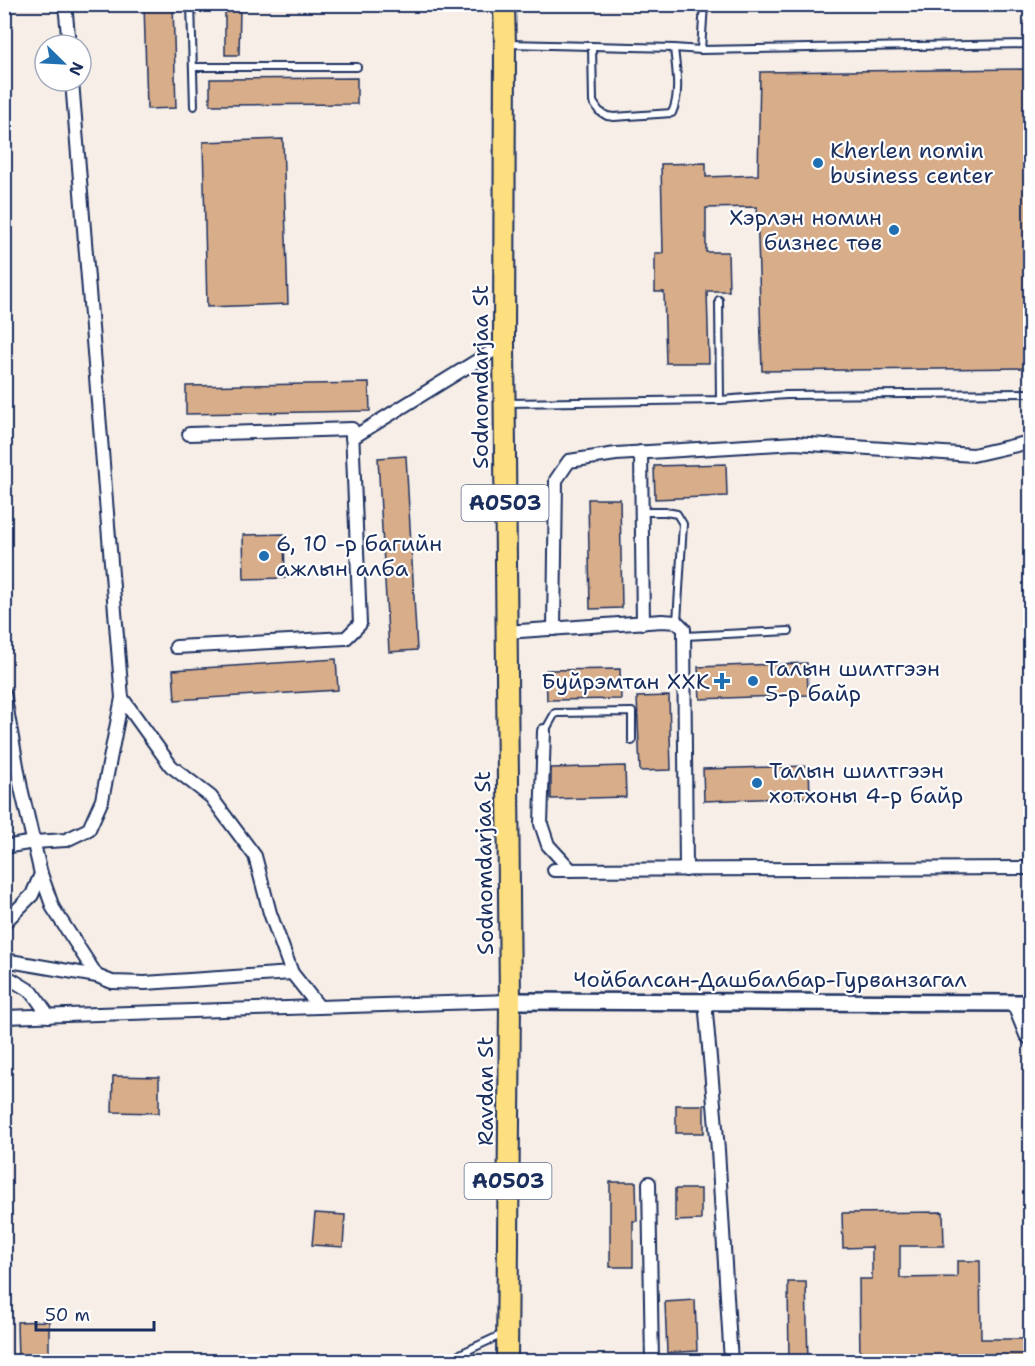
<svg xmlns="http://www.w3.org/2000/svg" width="1035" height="1366" font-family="'Shantell Sans',sans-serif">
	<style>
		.building { fill: #d8ad89; stroke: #1b2f5e; stroke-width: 1.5 }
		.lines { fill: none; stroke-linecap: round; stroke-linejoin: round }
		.service-casing { stroke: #1b2f5e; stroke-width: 10 }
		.minor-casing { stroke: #1b2f5e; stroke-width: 16 }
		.tertiary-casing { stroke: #1b2f5e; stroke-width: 20 }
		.primary-casing { stroke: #1b2f5e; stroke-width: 24 }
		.service { stroke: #fff; stroke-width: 6 }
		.minor { stroke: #fff; stroke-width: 12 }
		.tertiary { stroke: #fff; stroke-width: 15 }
		.primary { stroke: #fedf80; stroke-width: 20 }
		.poi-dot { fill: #1f6fb2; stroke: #fff; stroke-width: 2 }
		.labels { text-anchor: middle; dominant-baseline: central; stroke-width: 4.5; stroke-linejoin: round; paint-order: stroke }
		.shield { fill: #fff; stroke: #5f6d8e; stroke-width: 1.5 }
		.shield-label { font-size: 21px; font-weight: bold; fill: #1b2f5e }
		.poi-label { font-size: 22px; fill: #1b2f5e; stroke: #fff; text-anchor: start }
		.street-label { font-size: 22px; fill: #1b2f5e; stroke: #fff }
	</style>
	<rect width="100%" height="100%" fill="#f7efe7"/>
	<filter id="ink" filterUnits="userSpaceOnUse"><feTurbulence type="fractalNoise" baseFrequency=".0167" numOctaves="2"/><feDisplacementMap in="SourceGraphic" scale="12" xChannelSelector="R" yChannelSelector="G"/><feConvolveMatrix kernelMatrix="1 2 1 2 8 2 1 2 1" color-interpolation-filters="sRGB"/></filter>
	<g filter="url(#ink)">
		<g class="building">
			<polygon points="144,4 173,4 176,108 147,109"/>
			<polygon points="225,9 240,9 239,55 225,55"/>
			<polygon points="1030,69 1030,368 762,371 757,207 706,208 706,252 728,252 729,291 707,291 709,363 666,363 664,292 655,292 655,253 663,253 661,164 706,163 706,177 758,175 760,72"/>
			<polygon points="357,78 357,104 210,105 210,79"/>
			<polygon points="283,139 288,304 207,307 203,142"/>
			<polygon points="369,383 370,411 186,414 186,386"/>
			<polygon points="406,456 417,650 389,652 378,458"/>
			<polygon points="726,464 727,496 655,499 654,466"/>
			<polygon points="588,499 620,499 622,608 590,609"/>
			<polygon points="284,534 285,578 244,579 243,535"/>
			<polygon points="336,659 338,690 175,700 173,670"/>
			<polygon points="807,663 808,695 700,699 698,667"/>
			<polygon points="620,669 621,699 547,700 546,670"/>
			<polygon points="669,696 671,770 640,771 637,697"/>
			<polygon points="625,766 626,797 551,799 551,768"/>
			<polygon points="809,766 810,797 704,801 703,769"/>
			<polygon points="113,1076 159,1077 159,1113 112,1112"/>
			<rect x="676" y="1105" width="28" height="28"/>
			<polygon points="610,1182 636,1182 637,1221 633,1221 633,1267 610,1267"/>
			<polygon points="675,1189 701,1189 701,1220 675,1221"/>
			<polygon points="943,1212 944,1246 900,1246 900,1278 957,1277 957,1261 980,1261 981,1339 1030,1339 1030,1362 860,1362 859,1279 872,1279 872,1247 843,1248 842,1213"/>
			<polygon points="315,1213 345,1215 343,1247 312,1245"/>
			<polygon points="788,1282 806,1282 808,1362 789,1362"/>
			<polygon points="695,1300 697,1351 667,1353 665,1302"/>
			<polygon points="49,1321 49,1362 18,1362 17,1322"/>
		</g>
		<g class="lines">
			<defs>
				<g id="service">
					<polyline points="191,4 194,106"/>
					<polyline points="486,4 500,6"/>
					<polyline points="509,44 674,48 701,50 1030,44"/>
					<path d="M 592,46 L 593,102 L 599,111 L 607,116 L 614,117 L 672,113 C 681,93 676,69 674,48"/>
					<polyline points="701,50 704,4"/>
					<polyline points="193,67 357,67"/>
					<polyline points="719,300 720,400"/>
					<polyline points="508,403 720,400 786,395 1030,393"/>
					<polyline points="642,512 666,512 677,514 683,524 677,622"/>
					<polyline points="685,636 789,631"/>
					<polyline points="545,731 555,713 632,712 632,741"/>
					<polyline points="449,1362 462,1353 503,1334"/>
				</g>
				<g id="minor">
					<polyline points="65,4 69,45"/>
					<polyline points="352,438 504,344"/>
					<polyline points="641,452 643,623"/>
					<polyline points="554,629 556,480 569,461 616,454 795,443 973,455 1030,442"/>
					<polyline points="506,632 662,621 677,622 684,629 686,870"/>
					<polyline points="176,647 346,638 360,624 352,429 189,434"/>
					<polyline points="4,693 21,788 41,874 32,895 4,923"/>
					<polyline points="122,698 171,766 211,797 255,856 270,913 292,973 319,1007"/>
					<polyline points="544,731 541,824 548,845 571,870"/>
					<polyline points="4,847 34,842 66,840 89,829 102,800 122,698 72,81"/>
					<polyline points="554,870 1030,868"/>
					<polyline points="41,874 53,908 97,976 112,982 145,983 292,973"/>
					<polyline points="4,960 97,976"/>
					<polyline points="4,975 32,992 49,1016"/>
					<polyline points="705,1001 718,1150 731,1362"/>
					<polyline points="1013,1003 1026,1035 1030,1039"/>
					<polyline points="4,1017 510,1001"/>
					<polyline points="649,1183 652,1362"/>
				</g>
				<polyline id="tertiary" points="510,1001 1030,1003"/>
				<polyline id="primary" points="504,4 505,44 504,344 510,1001 507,1362"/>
			</defs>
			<use href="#service" class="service-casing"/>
			<use href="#minor" class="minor-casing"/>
			<use href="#tertiary" class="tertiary-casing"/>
			<use href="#primary" class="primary-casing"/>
			<use href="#service" class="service"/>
			<use href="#minor" class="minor"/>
			<use href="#tertiary" class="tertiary"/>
			<use href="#primary" class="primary"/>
		</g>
	</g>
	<g class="poi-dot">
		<circle cx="818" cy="163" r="6"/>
		<circle cx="894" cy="230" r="6"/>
		<circle cx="264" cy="556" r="6"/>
		<path d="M719 672h6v6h6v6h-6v6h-6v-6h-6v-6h6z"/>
		<circle cx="753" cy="681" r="6"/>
		<circle cx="757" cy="783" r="6"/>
	</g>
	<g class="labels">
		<g class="shield">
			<rect x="461.5" y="485" width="87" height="36" rx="4.5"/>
			<rect x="464.5" y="1163" width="87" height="36" rx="4.5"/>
		</g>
		<g class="shield-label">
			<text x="505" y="503">A0503</text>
			<text x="508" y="1181">A0503</text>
		</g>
		<g class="poi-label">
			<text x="830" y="150">Kherlen nomin<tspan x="830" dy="25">business center</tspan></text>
			<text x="882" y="217" text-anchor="end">Хэрлэн номин<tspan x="882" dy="25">бизнес төв</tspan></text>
			<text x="276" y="543">6, 10 -р багийн<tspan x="276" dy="25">ажлын алба</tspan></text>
			<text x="765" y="668">Талын шилтгээн<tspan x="765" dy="25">5-р байр</tspan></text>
			<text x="710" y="681" text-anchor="end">Буйрэмтан ХХК</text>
			<text x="769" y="770">Талын шилтгээн<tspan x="769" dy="25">хотхоны 4-р байр</tspan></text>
		</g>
		<g class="street-label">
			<text transform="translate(480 377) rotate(-90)">Sodnomdarjaa St</text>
			<text transform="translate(484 863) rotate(-91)">Sodnomdarjaa St</text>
			<text x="770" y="979">Чойбалсан-Дашбалбар-Гурванзагал</text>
			<text transform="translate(485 1091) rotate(-90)">Ravdan St</text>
		</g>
	</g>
	<rect width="1035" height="1366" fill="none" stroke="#fff" stroke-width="24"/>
	<rect x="12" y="12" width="1011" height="1342" fill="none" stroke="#1b2f5e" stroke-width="2" filter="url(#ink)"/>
	<g transform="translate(63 63) rotate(114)"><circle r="28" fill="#ffffff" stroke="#a4acbf" stroke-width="1.5"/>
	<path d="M0-4.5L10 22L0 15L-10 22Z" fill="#1f6fb2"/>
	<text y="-9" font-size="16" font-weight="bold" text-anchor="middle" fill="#1b2f5e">N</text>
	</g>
	<path d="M36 1321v9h118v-9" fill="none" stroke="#1b2f5e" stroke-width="3"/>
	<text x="45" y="1321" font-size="18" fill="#1b2f5e" stroke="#ffffff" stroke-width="4.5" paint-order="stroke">50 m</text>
</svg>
